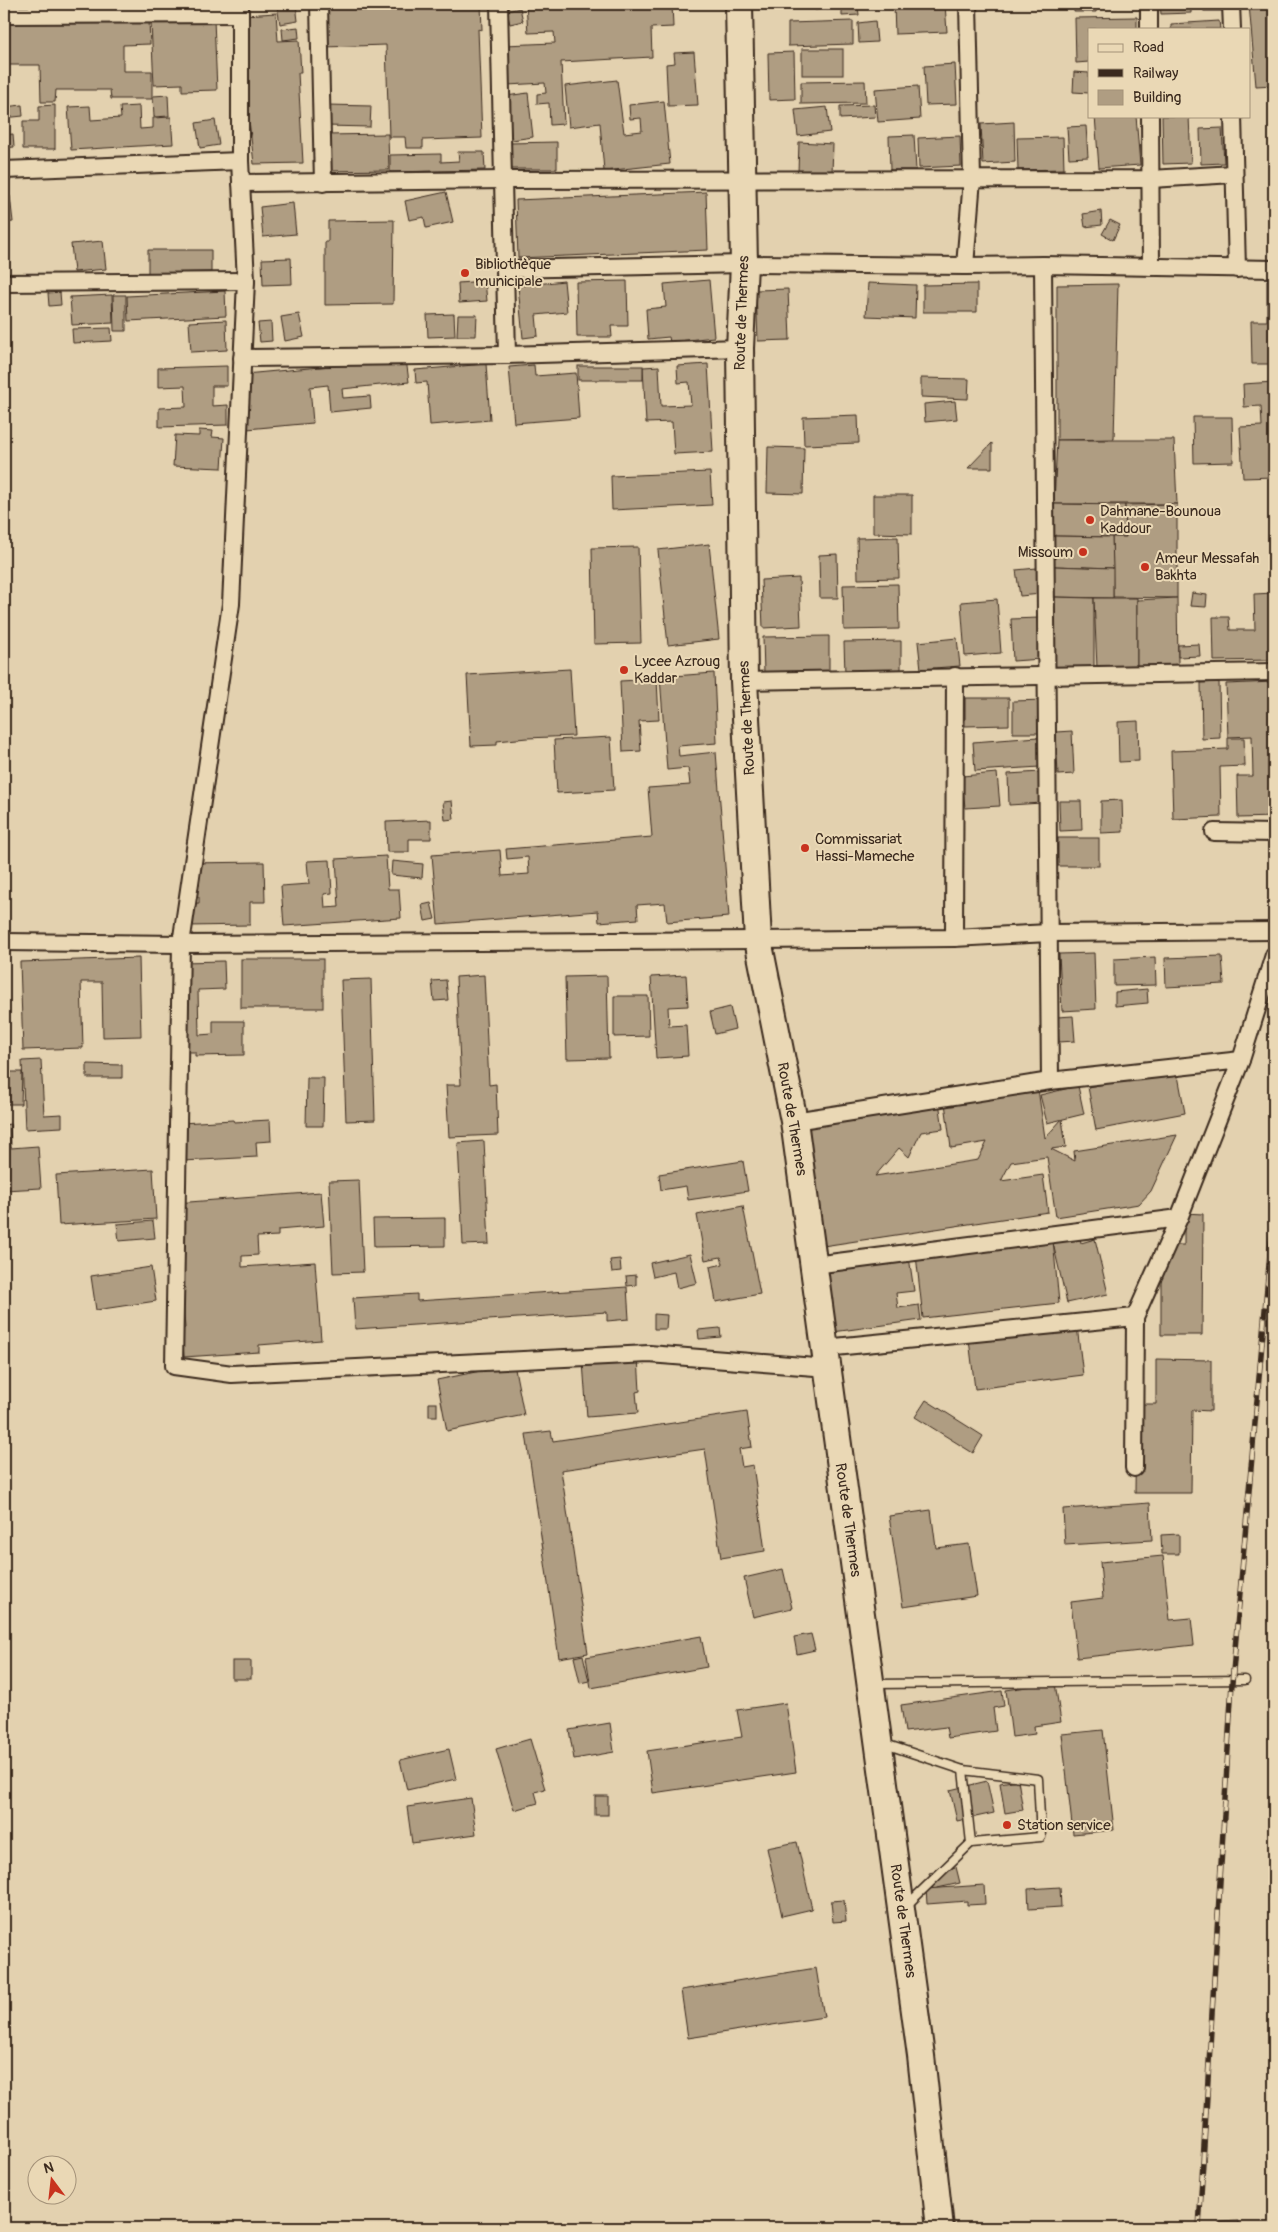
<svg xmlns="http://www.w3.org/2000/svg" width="1278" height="2232" font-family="Pangolin,sans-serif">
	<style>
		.building { fill: #af9d82; stroke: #3b2a1e }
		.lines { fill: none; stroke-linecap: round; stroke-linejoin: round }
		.service-casing { stroke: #3b2a1e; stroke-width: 11 }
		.minor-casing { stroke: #3b2a1e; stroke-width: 20 }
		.primary-casing { stroke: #3b2a1e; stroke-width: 30 }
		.service { stroke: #ead8b5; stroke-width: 8 }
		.minor { stroke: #ead8b5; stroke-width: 16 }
		.primary { stroke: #ead8b5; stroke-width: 26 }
		.rail-casing { stroke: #3b2a1e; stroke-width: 5.5 }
		.rail { stroke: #ead8b5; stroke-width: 4; stroke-dasharray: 11; stroke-linecap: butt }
		.poi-dot { fill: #c8321e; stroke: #ead8b5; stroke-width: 2 }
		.labels { text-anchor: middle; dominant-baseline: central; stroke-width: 4; stroke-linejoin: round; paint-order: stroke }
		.poi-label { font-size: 15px; fill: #3b2a1e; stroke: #ead8b5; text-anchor: start }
		.street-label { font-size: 15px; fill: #3b2a1e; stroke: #ead8b5 }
	</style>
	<rect width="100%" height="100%" fill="#e3d1af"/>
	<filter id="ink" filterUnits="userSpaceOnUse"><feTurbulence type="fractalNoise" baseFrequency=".02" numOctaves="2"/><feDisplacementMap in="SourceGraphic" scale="10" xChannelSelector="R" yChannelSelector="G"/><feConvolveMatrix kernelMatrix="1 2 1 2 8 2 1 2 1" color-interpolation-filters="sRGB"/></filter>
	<g filter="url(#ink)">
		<g class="building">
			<polygon points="296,4 298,21 280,24 277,6"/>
			<polygon points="323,4 481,4 482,30 478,29 482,138 423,140 423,148 406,148 405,137 389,137 386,45 324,47"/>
			<polygon points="526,4 672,4 673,27 651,28 652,57 561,62 564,124 550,125 549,103 537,104 537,94 546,93 545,83 507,85 504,45 555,43 554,32 528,33"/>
			<polygon points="767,4 785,4 785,8 768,9"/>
			<polygon points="815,4 833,4 833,8 815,10"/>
			<polygon points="879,4 945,4 947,32 895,34 894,5 879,6"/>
			<polygon points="978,4 1018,4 1018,5 978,8"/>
			<polygon points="1074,4 1097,4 1096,12 1074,12"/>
			<polygon points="1100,4 1137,4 1137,6 1100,5"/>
			<polygon points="1160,4 1191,4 1191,13 1161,14"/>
			<rect x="1204" y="4" width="17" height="7"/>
			<polygon points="1249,4 1274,4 1274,85 1256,86"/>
			<polygon points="842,6 858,6 859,15 842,16"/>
			<polygon points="520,8 523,21 510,24 507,11"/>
			<polygon points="276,13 278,41 299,40 301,73 298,73 303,163 254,164 244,76 245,15"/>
			<polygon points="1137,17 1137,29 1089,29 1089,62 1076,63 1075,18"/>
			<polygon points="149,20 150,44 123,45 123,71 152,71 152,99 111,99 110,90 56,90 55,102 41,102 40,65 4,65 4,21"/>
			<polygon points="214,20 217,90 182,91 182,84 154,85 151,23"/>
			<polygon points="853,21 853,44 788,46 788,23"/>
			<polygon points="875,21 877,42 859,43 858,23"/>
			<polygon points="1219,21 1220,29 1171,29 1171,24"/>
			<polygon points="298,27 299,38 283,40 282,29"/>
			<rect x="802" y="49" width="41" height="26"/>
			<polygon points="694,52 698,105 668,106 666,64 675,63 674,53"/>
			<polygon points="794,52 795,99 769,100 768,53"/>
			<polygon points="955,64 957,104 926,105 924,66"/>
			<polygon points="1074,72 1089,73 1089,93 1073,92"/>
			<polygon points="617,80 624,133 642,131 641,118 630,119 629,105 664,101 670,164 604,171 600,123 569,127 565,86"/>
			<polygon points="865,81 866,103 801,104 801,82"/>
			<polygon points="918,86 920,119 878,122 875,89"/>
			<polygon points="528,93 533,137 512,140 506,96"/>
			<polygon points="168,95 169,116 154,117 153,96"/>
			<polygon points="22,105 23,116 4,118 4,107"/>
			<polygon points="55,105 55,149 23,149 23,121 39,121 39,106"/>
			<polygon points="327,105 371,106 370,127 326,126"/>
			<polygon points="874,105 875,117 840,119 840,106"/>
			<polygon points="90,106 91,120 121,118 120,107 139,106 140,129 153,128 153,118 171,117 173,144 71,150 68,107"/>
			<polygon points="827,107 830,132 798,136 795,110"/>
			<polygon points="1095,116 1136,116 1140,165 1099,168"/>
			<polygon points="1162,116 1189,116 1191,163 1163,164"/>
			<polygon points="215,120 219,145 200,148 196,123"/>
			<polygon points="1014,122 1015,162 983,164 981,124"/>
			<polygon points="1086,126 1088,157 1069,158 1067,127"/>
			<polygon points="1222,128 1224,163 1201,164 1200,129"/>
			<polygon points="13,134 14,147 4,148 4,135"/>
			<polygon points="388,134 389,170 326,171 326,135"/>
			<polygon points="914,135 916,170 890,170 889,136"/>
			<polygon points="960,136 961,166 919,168 918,138"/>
			<polygon points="1063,137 1064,169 1018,170 1017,138"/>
			<polygon points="557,142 557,169 509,169 509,143"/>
			<polygon points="799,142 833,144 832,173 798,172"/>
			<polygon points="458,152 484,152 485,170 390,172 390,155 441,154 441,162 459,161"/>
			<polygon points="446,192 453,222 426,228 424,217 409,220 405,201"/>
			<polygon points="706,192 708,250 518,258 516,200"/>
			<polygon points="10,196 13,222 4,223 4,197"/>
			<polygon points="293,203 296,234 263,237 260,207"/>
			<polygon points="1101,211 1102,225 1085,227 1083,214"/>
			<polygon points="394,220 393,304 325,305 325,242 328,242 328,221"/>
			<polygon points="1110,220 1120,225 1113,240 1102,234"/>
			<polygon points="103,241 106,269 74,272 71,244"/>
			<polygon points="148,250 211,250 211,272 148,273"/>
			<polygon points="291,258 292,284 263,285 262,259"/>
			<polygon points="709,280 714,337 670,342 669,337 648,339 646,309 666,307 664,284"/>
			<polygon points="1267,280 1274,280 1274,364 1252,364 1251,321 1267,321"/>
			<polygon points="485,281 487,301 459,303 458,283"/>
			<polygon points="564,281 567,312 536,315 538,336 523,338 518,286"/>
			<polygon points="627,281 628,326 611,326 612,337 577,337 576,282"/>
			<polygon points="868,283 916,285 915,318 866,316"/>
			<polygon points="977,284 977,312 923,312 923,285"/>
			<polygon points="1118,284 1114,439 1057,440 1057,285"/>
			<polygon points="788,289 790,340 758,341 756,290"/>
			<polygon points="225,291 226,316 128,321 127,296"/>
			<polygon points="60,292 61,305 49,306 48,293"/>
			<polygon points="112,295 113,323 72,325 70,297"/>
			<polygon points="113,295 126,295 126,331 114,331"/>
			<polygon points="299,314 304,337 285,341 281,317"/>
			<polygon points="454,314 455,336 428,337 427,315"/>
			<polygon points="458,315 477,315 476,336 457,336"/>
			<polygon points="226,320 227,350 191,352 189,322"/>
			<polygon points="271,322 272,341 260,342 258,323"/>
			<polygon points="111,328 112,341 73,343 72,329"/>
			<polygon points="406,359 409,382 342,389 343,398 370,396 371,408 330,412 328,385 310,387 313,423 247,429 245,374"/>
			<polygon points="486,364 490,420 430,425 427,382 416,383 415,370"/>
			<polygon points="708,364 713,452 674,454 672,422 646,423 643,367 659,366 661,406 691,405 689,382 678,383 677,366"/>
			<polygon points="534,365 535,376 576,373 579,418 514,423 509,367"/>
			<polygon points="227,366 227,386 212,386 212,406 228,405 228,425 159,427 159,408 186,407 185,386 158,387 158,368"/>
			<rect x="578" y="366" width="65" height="14"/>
			<polygon points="921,378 969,379 968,399 921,397"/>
			<polygon points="1274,382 1274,477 1243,478 1240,427 1262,426 1261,406 1244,407 1243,384"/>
			<polygon points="955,401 957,419 925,422 924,404"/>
			<polygon points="858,415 859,443 804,445 803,417"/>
			<polygon points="1193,417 1232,417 1233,462 1194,463"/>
			<polygon points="199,430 213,431 212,437 224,438 222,468 173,466 175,435 199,436"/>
			<polygon points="1057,440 1174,440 1177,504 1054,504"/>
			<polygon points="992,443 992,468 968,468"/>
			<polygon points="768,447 804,448 803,494 767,493"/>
			<polygon points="710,472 712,505 612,510 611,476"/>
			<polygon points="873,495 912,495 912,534 873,533"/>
			<polygon points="1054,504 1125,505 1126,537 1054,536"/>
			<polygon points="1177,504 1177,598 1113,597 1112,537 1126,537 1125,505"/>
			<polygon points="1054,536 1112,537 1113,568 1054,566"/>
			<polygon points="898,537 899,578 858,579 857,538"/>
			<polygon points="709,544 719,639 668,645 658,550"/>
			<polygon points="638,547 641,643 594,644 592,548"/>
			<polygon points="837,554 838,598 820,598 819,555"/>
			<polygon points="1054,566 1113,568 1113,598 1054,597"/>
			<polygon points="1037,568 1041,594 1020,596 1016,570"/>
			<polygon points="799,578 801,626 763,628 761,580"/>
			<polygon points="898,584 899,629 844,630 843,585"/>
			<polygon points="1192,593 1207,595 1206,607 1190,606"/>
			<polygon points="1274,593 1274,660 1214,661 1213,617 1229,617 1230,630 1255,630 1254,594"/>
			<polygon points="1052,597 1094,598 1094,671 1051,668"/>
			<polygon points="1094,598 1137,598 1137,669 1097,668"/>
			<polygon points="1177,598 1178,664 1137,669 1137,600"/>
			<polygon points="997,599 1001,653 965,656 961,602"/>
			<polygon points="1039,618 1041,659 1013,661 1011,619"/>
			<polygon points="829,636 829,674 764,674 763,637"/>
			<polygon points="957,638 960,666 921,669 918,642"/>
			<polygon points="901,641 901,673 845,674 844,642"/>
			<polygon points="1199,644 1200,656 1178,657 1178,645"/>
			<polygon points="570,669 574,736 527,738 497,741 497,745 471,746 467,675"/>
			<polygon points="714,673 717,743 678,746 679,756 716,752 729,917 667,922 665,903 637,905 638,919 599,922 598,911 438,924 432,855 500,850 502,876 529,874 528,857 507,859 506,849 652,837 648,788 690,785 688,768 667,770 660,677"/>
			<polygon points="657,679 659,720 639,721 641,751 623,752 620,681"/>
			<polygon points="1219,682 1220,738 1202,739 1201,683"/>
			<polygon points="1274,682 1274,817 1238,818 1237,776 1253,776 1252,736 1228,737 1226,684"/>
			<polygon points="965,698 1009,698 1009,725 965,726"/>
			<polygon points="1044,700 1044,733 1013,733 1013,701"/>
			<polygon points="1138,721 1139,761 1119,762 1118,722"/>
			<polygon points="1072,731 1074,774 1058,775 1056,732"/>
			<polygon points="611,737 614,790 557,793 554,740"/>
			<polygon points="1038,737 1040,767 975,771 973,742"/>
			<polygon points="1228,738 1244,738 1245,766 1220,767 1221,817 1173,819 1171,751 1228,749"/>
			<polygon points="1041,772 1042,803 1009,805 1008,774"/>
			<polygon points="997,773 1000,806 965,808 962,776"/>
			<polygon points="1122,800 1123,832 1101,833 1101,801"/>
			<polygon points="452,801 454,819 445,820 443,802"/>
			<polygon points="1059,801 1081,801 1082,830 1060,831"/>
			<polygon points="431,820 431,839 409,839 409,852 387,852 386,822"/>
			<rect x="1058" y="838" width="41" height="28"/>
			<polygon points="386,856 388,889 399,889 401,918 284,926 281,886 309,884 307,861 330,860 332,893 324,894 325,908 339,907 336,859"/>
			<polygon points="392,861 423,864 422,878 391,875"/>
			<polygon points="264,862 265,902 250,902 250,925 187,926 186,903 199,903 199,897 188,897 188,863"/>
			<polygon points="431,903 435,919 425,921 422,905"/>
			<polygon points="1094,953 1096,1009 1062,1011 1059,954"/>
			<polygon points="1222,956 1224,984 1166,987 1165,958"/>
			<polygon points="1155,957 1156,985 1114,986 1114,959"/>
			<polygon points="139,958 141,1036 103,1037 102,982 81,982 83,1048 23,1050 20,962"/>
			<rect x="241" y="959" width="82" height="49"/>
			<polygon points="224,961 225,989 198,990 199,1035 213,1034 213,1021 244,1021 244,1055 195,1056 195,1052 182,1052 182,962"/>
			<polygon points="484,975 489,1085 496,1084 498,1135 449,1137 446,1085 461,1085 456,977"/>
			<polygon points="686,975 688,1006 668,1007 669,1026 686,1025 688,1056 656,1058 651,977"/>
			<polygon points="607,976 609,1058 567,1059 565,977"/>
			<polygon points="371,979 375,1120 346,1121 341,980"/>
			<polygon points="446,980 448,1000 434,1001 432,981"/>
			<polygon points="1147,989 1148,1003 1115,1006 1115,992"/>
			<polygon points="614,996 648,996 649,1036 614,1037"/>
			<polygon points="730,1007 735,1029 715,1034 710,1012"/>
			<polygon points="1073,1016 1075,1041 1059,1042 1057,1017"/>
			<polygon points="41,1060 44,1115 62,1114 62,1127 25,1129 22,1061"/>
			<polygon points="87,1064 122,1065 122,1078 87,1078"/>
			<polygon points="1177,1070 1185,1113 1096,1130 1088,1087"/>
			<polygon points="4,1072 22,1072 21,1104 4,1104"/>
			<polygon points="307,1078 324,1078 323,1126 306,1126"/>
			<polygon points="1078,1086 1084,1114 1047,1123 1040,1095"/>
			<polygon points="1038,1089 1045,1138 1062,1119 1066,1147 1051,1149 1075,1161 1074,1151 1177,1135 1151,1191 1139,1204 1056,1217 1047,1157 1011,1162 1001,1181 1043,1175 1048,1212 823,1246 804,1123 939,1102 943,1129 921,1132 909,1157 899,1148 875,1176 978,1160 987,1142 951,1148 945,1103"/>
			<polygon points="233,1120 234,1122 270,1120 271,1141 256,1142 257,1157 183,1161 181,1123"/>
			<polygon points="10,1124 11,1148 38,1146 41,1188 4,1190 4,1125"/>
			<polygon points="484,1141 489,1244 463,1245 458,1143"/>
			<polygon points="743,1161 748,1191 688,1200 686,1186 661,1190 659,1174"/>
			<polygon points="153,1169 156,1219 59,1225 56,1175"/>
			<polygon points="359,1180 363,1272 333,1273 329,1181"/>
			<polygon points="321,1192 324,1226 278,1230 278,1236 257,1237 258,1255 242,1256 242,1267 315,1262 321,1340 259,1345 259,1352 184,1357 182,1329 185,1328 176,1203"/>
			<polygon points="743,1206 760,1294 716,1302 710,1267 723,1264 721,1257 705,1260 697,1215"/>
			<polygon points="1184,1213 1203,1214 1202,1335 1161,1335 1161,1245 1184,1245"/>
			<polygon points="445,1218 445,1246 374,1247 373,1219"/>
			<polygon points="153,1221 155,1238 119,1241 117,1224"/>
			<polygon points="1079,1232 1081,1243 1095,1239 1108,1294 1067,1303 1052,1239"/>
			<polygon points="1053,1240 1059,1303 923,1318 916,1255"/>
			<polygon points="690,1254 697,1283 677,1288 674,1272 653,1277 650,1263"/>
			<polygon points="909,1257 914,1291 896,1293 898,1308 919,1305 921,1320 833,1332 824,1268"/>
			<polygon points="620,1259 621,1271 612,1272 610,1260"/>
			<polygon points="151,1267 156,1301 96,1310 91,1276"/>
			<polygon points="636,1275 636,1285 627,1286 626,1276"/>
			<polygon points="627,1287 629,1319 607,1321 607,1312 355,1329 353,1298 417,1294 417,1301"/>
			<polygon points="654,1314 667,1315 666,1329 654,1329"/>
			<polygon points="1076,1318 1083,1375 975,1389 968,1331"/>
			<polygon points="720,1328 721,1337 699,1339 698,1330"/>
			<polygon points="638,1357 640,1391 636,1392 638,1413 587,1417 583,1362"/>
			<polygon points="1156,1359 1211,1360 1211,1411 1192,1410 1191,1493 1135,1493 1136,1404 1156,1404"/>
			<polygon points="514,1364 524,1415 447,1431 437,1380"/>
			<polygon points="926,1400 983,1436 973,1453 915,1417"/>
			<rect x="429" y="1403" width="8" height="13"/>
			<polygon points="747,1412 752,1447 739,1449 742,1467 753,1465 765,1551 721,1558 705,1449 561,1470 588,1653 559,1658 526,1434 551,1431 553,1441"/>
			<polygon points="1150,1503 1152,1540 1065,1545 1063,1509"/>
			<polygon points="931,1510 936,1548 969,1544 977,1596 903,1607 889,1516"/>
			<polygon points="1179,1534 1179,1554 1162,1554 1161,1535"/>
			<polygon points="1163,1556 1170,1620 1191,1618 1194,1645 1077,1658 1071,1602 1103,1598 1100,1562"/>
			<polygon points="783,1569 792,1608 753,1617 744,1578"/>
			<polygon points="811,1634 815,1650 797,1654 794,1637"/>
			<polygon points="701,1636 707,1667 591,1688 586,1657"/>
			<polygon points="583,1655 589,1681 580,1683 574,1657"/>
			<rect x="232" y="1661" width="19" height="18"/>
			<polygon points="1055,1683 1061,1722 1034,1726 1035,1734 1012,1737 1006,1690"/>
			<polygon points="1002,1691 1004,1706 993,1708 996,1731 948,1738 946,1727 905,1732 901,1705"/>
			<polygon points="786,1703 796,1772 653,1793 647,1751 742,1737 737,1710"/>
			<polygon points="610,1723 614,1752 574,1759 569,1730"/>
			<polygon points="1103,1730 1114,1830 1073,1834 1062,1734"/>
			<polygon points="530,1739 545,1789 535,1792 538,1803 514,1810 496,1749"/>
			<polygon points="449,1749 456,1779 407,1790 400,1760"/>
			<polygon points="1018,1780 1023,1810 1005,1813 1000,1783"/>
			<polygon points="987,1781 994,1813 957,1821 950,1790"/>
			<rect x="595" y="1796" width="13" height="19"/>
			<polygon points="471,1798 476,1834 412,1843 407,1807"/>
			<polygon points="797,1842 812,1909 782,1916 767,1848"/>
			<polygon points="956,1867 960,1883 933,1889 929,1873"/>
			<polygon points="984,1885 985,1904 967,1905 967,1901 927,1904 926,1889"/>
			<polygon points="1060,1887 1061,1907 1029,1909 1028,1889"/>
			<polygon points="844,1900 846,1921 833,1922 831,1901"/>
			<polygon points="816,1968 824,2017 688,2038 681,1990"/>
			<polygon points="1238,2221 1238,2228 1220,2228 1219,2222"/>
		</g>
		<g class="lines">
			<defs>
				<g id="service">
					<polyline points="875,1684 1245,1680"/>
					<polyline points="882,1743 963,1770 971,1843 906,1906"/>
					<polyline points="963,1770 1038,1779 1041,1837 971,1843"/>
				</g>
				<g id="minor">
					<polyline points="240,4 240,161 246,281 231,604 181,944 174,1366 232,1374 649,1354 828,1368"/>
					<polyline points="319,4 323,183"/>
					<polyline points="499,4 507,355"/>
					<polyline points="1149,4 1149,29"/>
					<polyline points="1231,4 1232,29"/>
					<polyline points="4,15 240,14"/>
					<polyline points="1150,116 1151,267"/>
					<polyline points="1233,116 1237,269"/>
					<polyline points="4,170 240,161"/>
					<polyline points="241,183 504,180 1151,179 1234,174"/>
					<polyline points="1043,265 1050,1081"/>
					<polyline points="965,266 972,179 968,4"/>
					<polyline points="505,269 744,264 965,266 1043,265 1274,269"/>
					<polyline points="4,283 246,281"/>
					<polyline points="242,358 507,355 740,348"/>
					<polyline points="744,681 1274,672"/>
					<polyline points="1214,832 1274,833"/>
					<polyline points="954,938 955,676"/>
					<polyline points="4,942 181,944 758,940 954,938 1049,933 1274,931"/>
					<polyline points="794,1121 1050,1081 1241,1060"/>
					<polyline points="814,1265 1179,1218"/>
					<polyline points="825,1348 1135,1317"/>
					<polyline points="1134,1468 1135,1317 1179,1218 1241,1060 1274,955"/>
				</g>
				<polyline id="primary" points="739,4 744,264 740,348 744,681 758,940 794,1121 921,2056 940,2228"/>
			</defs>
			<use href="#service" class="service-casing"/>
			<use href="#minor" class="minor-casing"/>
			<use href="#primary" class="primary-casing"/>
			<use href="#service" class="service"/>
			<use href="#minor" class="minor"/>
			<use href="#primary" class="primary"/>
			<defs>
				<polyline id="rail" points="1199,2228 1232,1683 1274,1208"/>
			</defs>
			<use href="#rail" class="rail-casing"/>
			<use href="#rail" class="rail"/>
		</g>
	</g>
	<g class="poi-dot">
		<circle cx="465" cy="273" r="5"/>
		<circle cx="1090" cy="520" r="5"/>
		<circle cx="1083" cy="552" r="5"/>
		<circle cx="1145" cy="567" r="5"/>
		<circle cx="624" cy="670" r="5"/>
		<circle cx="805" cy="848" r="5"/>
		<circle cx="1007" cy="1825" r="5"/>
	</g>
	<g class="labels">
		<g class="poi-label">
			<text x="475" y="264">Bibliothèque<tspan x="475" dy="17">municipale</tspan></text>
			<text x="1100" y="511">Dahmane-Bounoua<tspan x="1100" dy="17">Kaddour</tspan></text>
			<text x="1073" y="552" text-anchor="end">Missoum</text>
			<text x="1155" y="558">Ameur Messafah<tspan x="1155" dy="17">Bakhta</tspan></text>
			<text x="634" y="661">Lycee Azroug<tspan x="634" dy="17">Kaddar</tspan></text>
			<text x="815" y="839">Commissariat<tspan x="815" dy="17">Hassi-Mameche</tspan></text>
			<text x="1017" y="1825">Station service</text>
		</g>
		<g class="street-label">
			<text transform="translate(742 313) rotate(-88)">Route de Thermes</text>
			<text transform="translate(747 718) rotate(-93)">Route de Thermes</text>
			<text transform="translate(792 1119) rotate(80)">Route de Thermes</text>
			<text transform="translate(848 1520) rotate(82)">Route de Thermes</text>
			<text transform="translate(903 1921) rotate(82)">Route de Thermes</text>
		</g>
	</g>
	<rect width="1278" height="2232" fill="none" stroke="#ead8b5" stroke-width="20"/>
	<rect x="10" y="10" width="1258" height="2212" fill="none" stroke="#3b2a1e" stroke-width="2" filter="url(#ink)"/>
	<rect x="1088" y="28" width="162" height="90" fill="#ead8b5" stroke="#a49279"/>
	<rect x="1098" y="44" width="25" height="8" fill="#ead8b5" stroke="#a49279"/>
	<text x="1133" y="52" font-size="15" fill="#3b2a1e">Road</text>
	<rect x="1098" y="69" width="25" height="8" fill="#3b2a1e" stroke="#a49279"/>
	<text x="1133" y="78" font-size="15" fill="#3b2a1e">Railway</text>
	<rect x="1098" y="90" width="25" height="15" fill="#af9d82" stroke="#a49279"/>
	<text x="1133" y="102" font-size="15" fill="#3b2a1e">Building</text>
	<g transform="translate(52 2180) rotate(345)"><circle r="24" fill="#ead8b5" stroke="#a49279"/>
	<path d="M0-4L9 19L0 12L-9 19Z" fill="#c8321e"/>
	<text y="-8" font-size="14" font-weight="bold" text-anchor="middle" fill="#3b2a1e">N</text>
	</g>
</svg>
